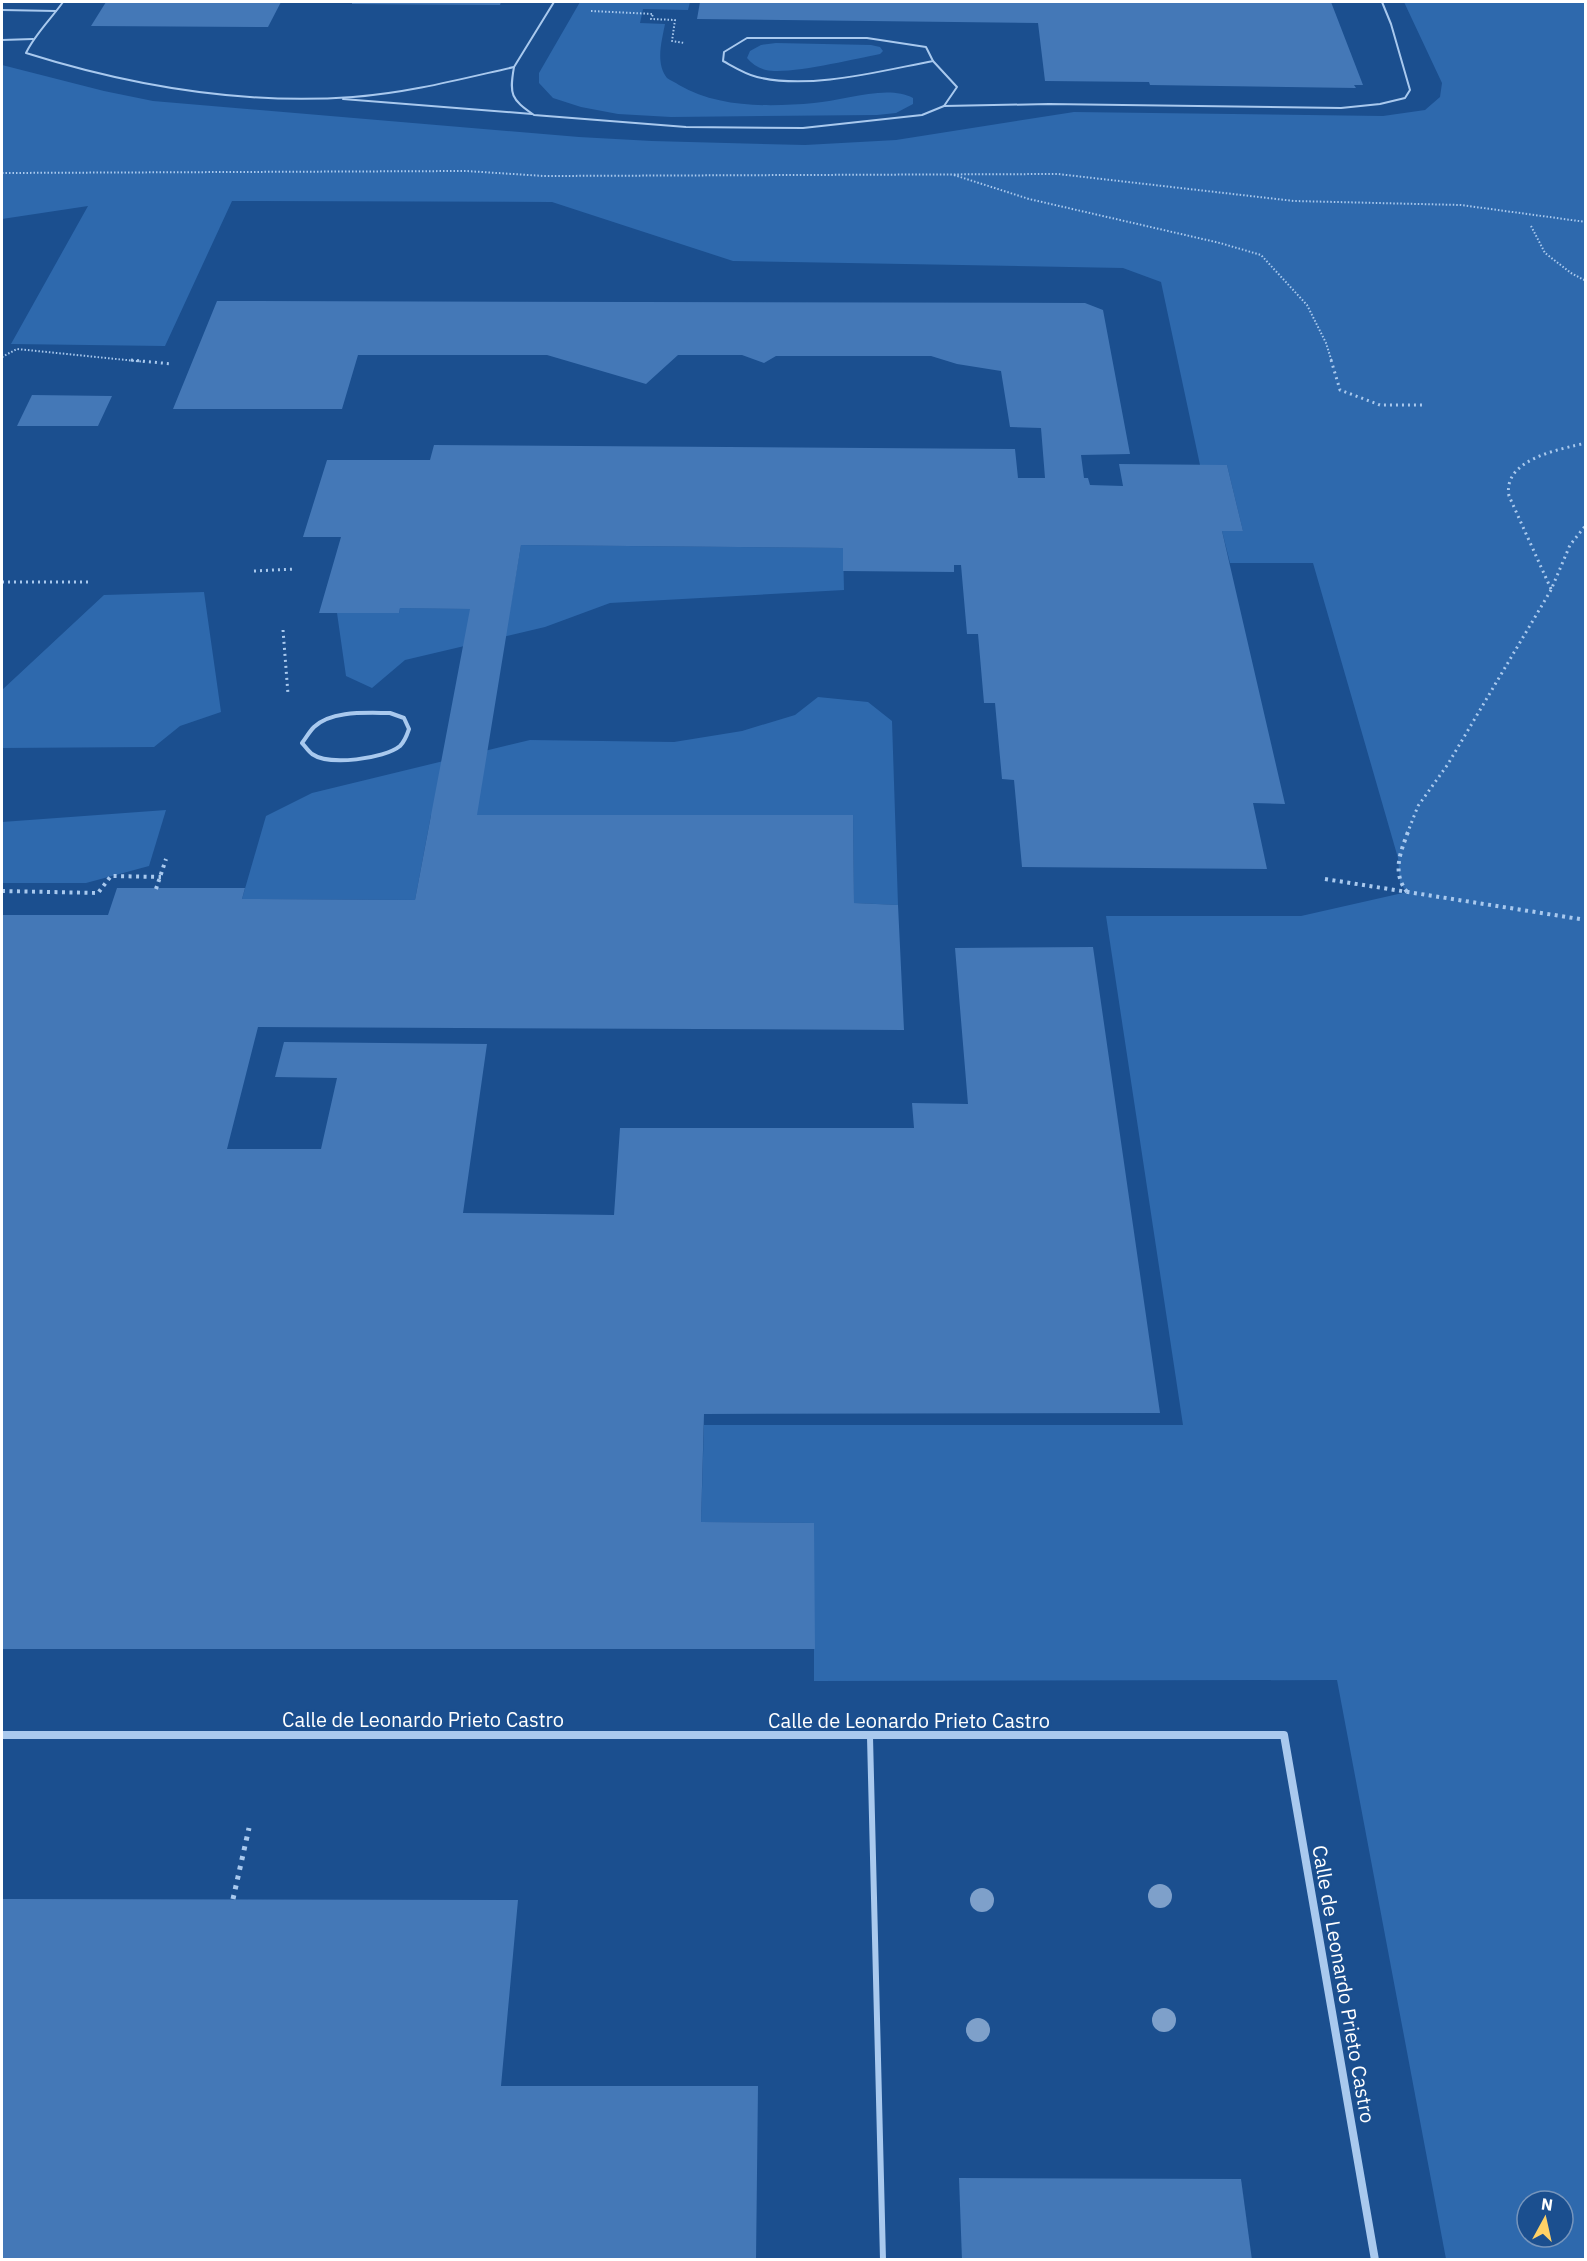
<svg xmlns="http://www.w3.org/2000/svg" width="1587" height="2261" font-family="'IBM Plex Sans',sans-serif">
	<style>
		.green { fill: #2e69ad; fill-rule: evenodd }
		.building { fill: #4478b7 }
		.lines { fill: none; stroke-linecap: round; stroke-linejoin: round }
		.path-far3 { stroke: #a9c9ee; stroke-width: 2; stroke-dasharray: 1.5 2; stroke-linecap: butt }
		.path-far2 { stroke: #a9c9ee; stroke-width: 3; stroke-dasharray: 2 4; stroke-linecap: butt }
		.path-far1 { stroke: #a9c9ee; stroke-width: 4; stroke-dasharray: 3 4.5; stroke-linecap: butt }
		.path { stroke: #a9c9ee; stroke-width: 5; stroke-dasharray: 4 6; stroke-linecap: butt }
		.service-far2 { stroke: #a9c9ee; stroke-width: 2 }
		.service-far1 { stroke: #a9c9ee; stroke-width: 4 }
		.service { stroke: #a9c9ee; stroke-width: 6 }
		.minor { stroke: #a9c9ee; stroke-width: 8 }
		.tree { fill: #7ea0ca }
		.labels { text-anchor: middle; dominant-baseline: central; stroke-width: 4.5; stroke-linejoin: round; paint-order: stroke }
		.near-street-label { font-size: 20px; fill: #fff; stroke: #1b4f8f }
	</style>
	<rect width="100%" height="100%" fill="#1b4f8f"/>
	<g class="green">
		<path d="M 580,2 L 690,2 L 688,10 L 643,9 L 640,23 L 665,24 C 662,40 655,63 667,78 C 670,80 676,83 679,85 C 718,108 770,107 814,103 C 843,101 887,84 913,98 L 913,104 L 896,113 L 877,115 L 671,117 L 618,114 L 581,107 L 553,98 L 539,83 L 539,73 Z"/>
		<path d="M 1404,2 L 1585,2 L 1585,2259 L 1446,2259 L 1337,1680 L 814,1681 L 814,1523 L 701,1522 L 704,1425 L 1183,1425 L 1106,916 L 1301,916 L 1407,892 L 1400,883 L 1398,858 L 1313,563 L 1230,563 L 1222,531 L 1243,531 L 1227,465 L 1200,465 L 1161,282 L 1123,268 L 733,261 L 552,202 L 232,201 L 165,346 L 11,344 L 88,206 L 2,219 L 2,65 L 104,91 L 153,101 L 579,137 L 652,141 L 805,145 L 896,140 L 1074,112 L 1383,116 L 1425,110 L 1440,97 L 1442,83 ZM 1527,2201 L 1563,2201 L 1563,2237 L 1527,2237 Z"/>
		<path d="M 776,43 L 871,45 L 880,47 L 883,51 L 880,54 C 854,59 789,75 766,70 C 758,68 752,64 747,58 L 750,51 L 761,45 Z"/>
		<polygon points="521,545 843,548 844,590 610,603 545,627 405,660 372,688 346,676 337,613 399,613 400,608 510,609"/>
		<polygon points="204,592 221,712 180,726 154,747 2,748 2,690 104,595"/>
		<polygon points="818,697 868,702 892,721 898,905 854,903 853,815 431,815 415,900 242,899 266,816 312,793 530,740 674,742 742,731 795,715"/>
		<polygon points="166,810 149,866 86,883 2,883 2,822"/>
	</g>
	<g class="building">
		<polygon points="106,2 281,2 268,27 91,26"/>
		<polygon points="352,2 501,2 500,5 352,4"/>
		<polygon points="700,2 1331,2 1363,85 1354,85 1356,88 1150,85 1149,82 1045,81 1038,23 697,19"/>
		<polygon points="217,301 1085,303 1103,310 1130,454 1081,455 1084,478 1088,478 1090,485 1123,486 1119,464 1227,465 1243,531 1222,531 1285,804 1253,803 1267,869 1022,867 1014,780 1002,779 995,703 984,703 978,634 967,634 961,565 954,565 954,572 843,571 843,548 521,545 477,815 853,815 854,903 898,905 904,1030 258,1027 227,1149 321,1149 337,1078 275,1077 284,1042 487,1044 463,1213 614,1215 620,1128 914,1128 912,1103 968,1104 955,948 1093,947 1160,1413 704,1414 701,1522 814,1523 815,1649 2,1649 2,915 108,915 117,888 245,888 242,899 415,900 470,609 400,608 399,613 319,613 341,537 303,537 327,460 430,460 434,445 1015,449 1018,478 1045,478 1041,428 1010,427 1001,371 957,364 931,356 776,356 764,363 742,355 678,355 646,384 547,355 358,355 342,409 173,409"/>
		<polygon points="32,395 112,396 98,426 17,426"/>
		<polygon points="2,1899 518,1900 501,2086 758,2086 756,2260 2,2260"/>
		<polygon points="959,2178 1241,2179 1252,2260 962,2260"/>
	</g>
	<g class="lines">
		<g class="path-far3">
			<polyline points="591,11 653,14 651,19 675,20 672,41 684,43"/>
			<polyline points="2,173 466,171 544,176 1058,174 1294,201 1461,205 1586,222"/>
			<polyline points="954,175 1029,199 1220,243 1261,255 1307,305 1326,343 1332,362"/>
			<polyline points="1531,226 1545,253 1571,273 1586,281"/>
			<polyline points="2,357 17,349 146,362"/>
		</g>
		<g class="path-far2">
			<polyline points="131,360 172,364"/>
			<polyline points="1331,360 1340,390 1380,405 1423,405"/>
			<polyline points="254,571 295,569"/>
			<polyline points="2,582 90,582"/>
			<path d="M 1551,589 L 1509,496 C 1502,459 1561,449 1586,443"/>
			<polyline points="283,630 288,694"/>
			<polyline points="1407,834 1418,806 1448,764 1551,590 1570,545 1586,525"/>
		</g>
		<g class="path-far1">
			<polyline points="1325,879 1586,920"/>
			<polyline points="156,889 166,859"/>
			<polyline points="2,891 98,893 111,876 161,877"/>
			<path d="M 1407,892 C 1392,873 1400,853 1408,832"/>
		</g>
		<polyline class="path" points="233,1899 249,1828"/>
		<g class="service-far2">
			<path d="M 63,2 C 51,19 35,34 26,53 C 131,86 243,105 353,97 C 408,93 461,79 514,67 L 554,2"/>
			<polyline points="2,10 56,11"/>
			<path d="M 747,38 L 867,38 L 926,47 L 933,61 C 880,71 810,90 757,77 C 745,74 734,67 723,61 L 724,52 Z"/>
			<polyline points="2,40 33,39"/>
			<polyline points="933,61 957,87 944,106"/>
			<path d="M 514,67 C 509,95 511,99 534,115 L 686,127 L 803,128 L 922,115 L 944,106 L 1049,104 L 1341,108 L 1380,104 L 1405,98 L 1410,90 L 1391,24 L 1382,2"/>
			<polyline points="343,99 532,114"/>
		</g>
		<path class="service-far1" d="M 390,713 L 404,718 L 409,729 C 407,735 405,741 400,746 C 384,759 329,766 312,754 C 308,751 305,746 302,743 C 306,738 309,732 314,727 C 332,710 367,713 390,713 Z"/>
		<polyline class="service" points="870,1737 883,2260"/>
		<polyline class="minor" points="2,1735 1284,1735 1375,2260"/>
	</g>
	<g class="tree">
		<circle cx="1160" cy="1896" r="12"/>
		<circle cx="982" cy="1900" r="12"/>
		<circle cx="1164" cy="2020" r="12"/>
		<circle cx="978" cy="2030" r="12"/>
	</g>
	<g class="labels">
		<g class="near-street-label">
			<text x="423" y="1719">Calle de Leonardo Prieto Castro</text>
			<text x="909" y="1720">Calle de Leonardo Prieto Castro</text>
			<text transform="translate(1344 1984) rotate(80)">Calle de Leonardo Prieto Castro</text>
		</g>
	</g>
	<rect width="1587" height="2261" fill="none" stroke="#ffffff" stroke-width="6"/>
	<g transform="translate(1545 2219) rotate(8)"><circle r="28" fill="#1b4f8f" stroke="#7695bc" stroke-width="1.5"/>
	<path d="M0-4.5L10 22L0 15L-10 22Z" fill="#ffd166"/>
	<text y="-9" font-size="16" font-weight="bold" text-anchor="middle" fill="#ffffff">N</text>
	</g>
</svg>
